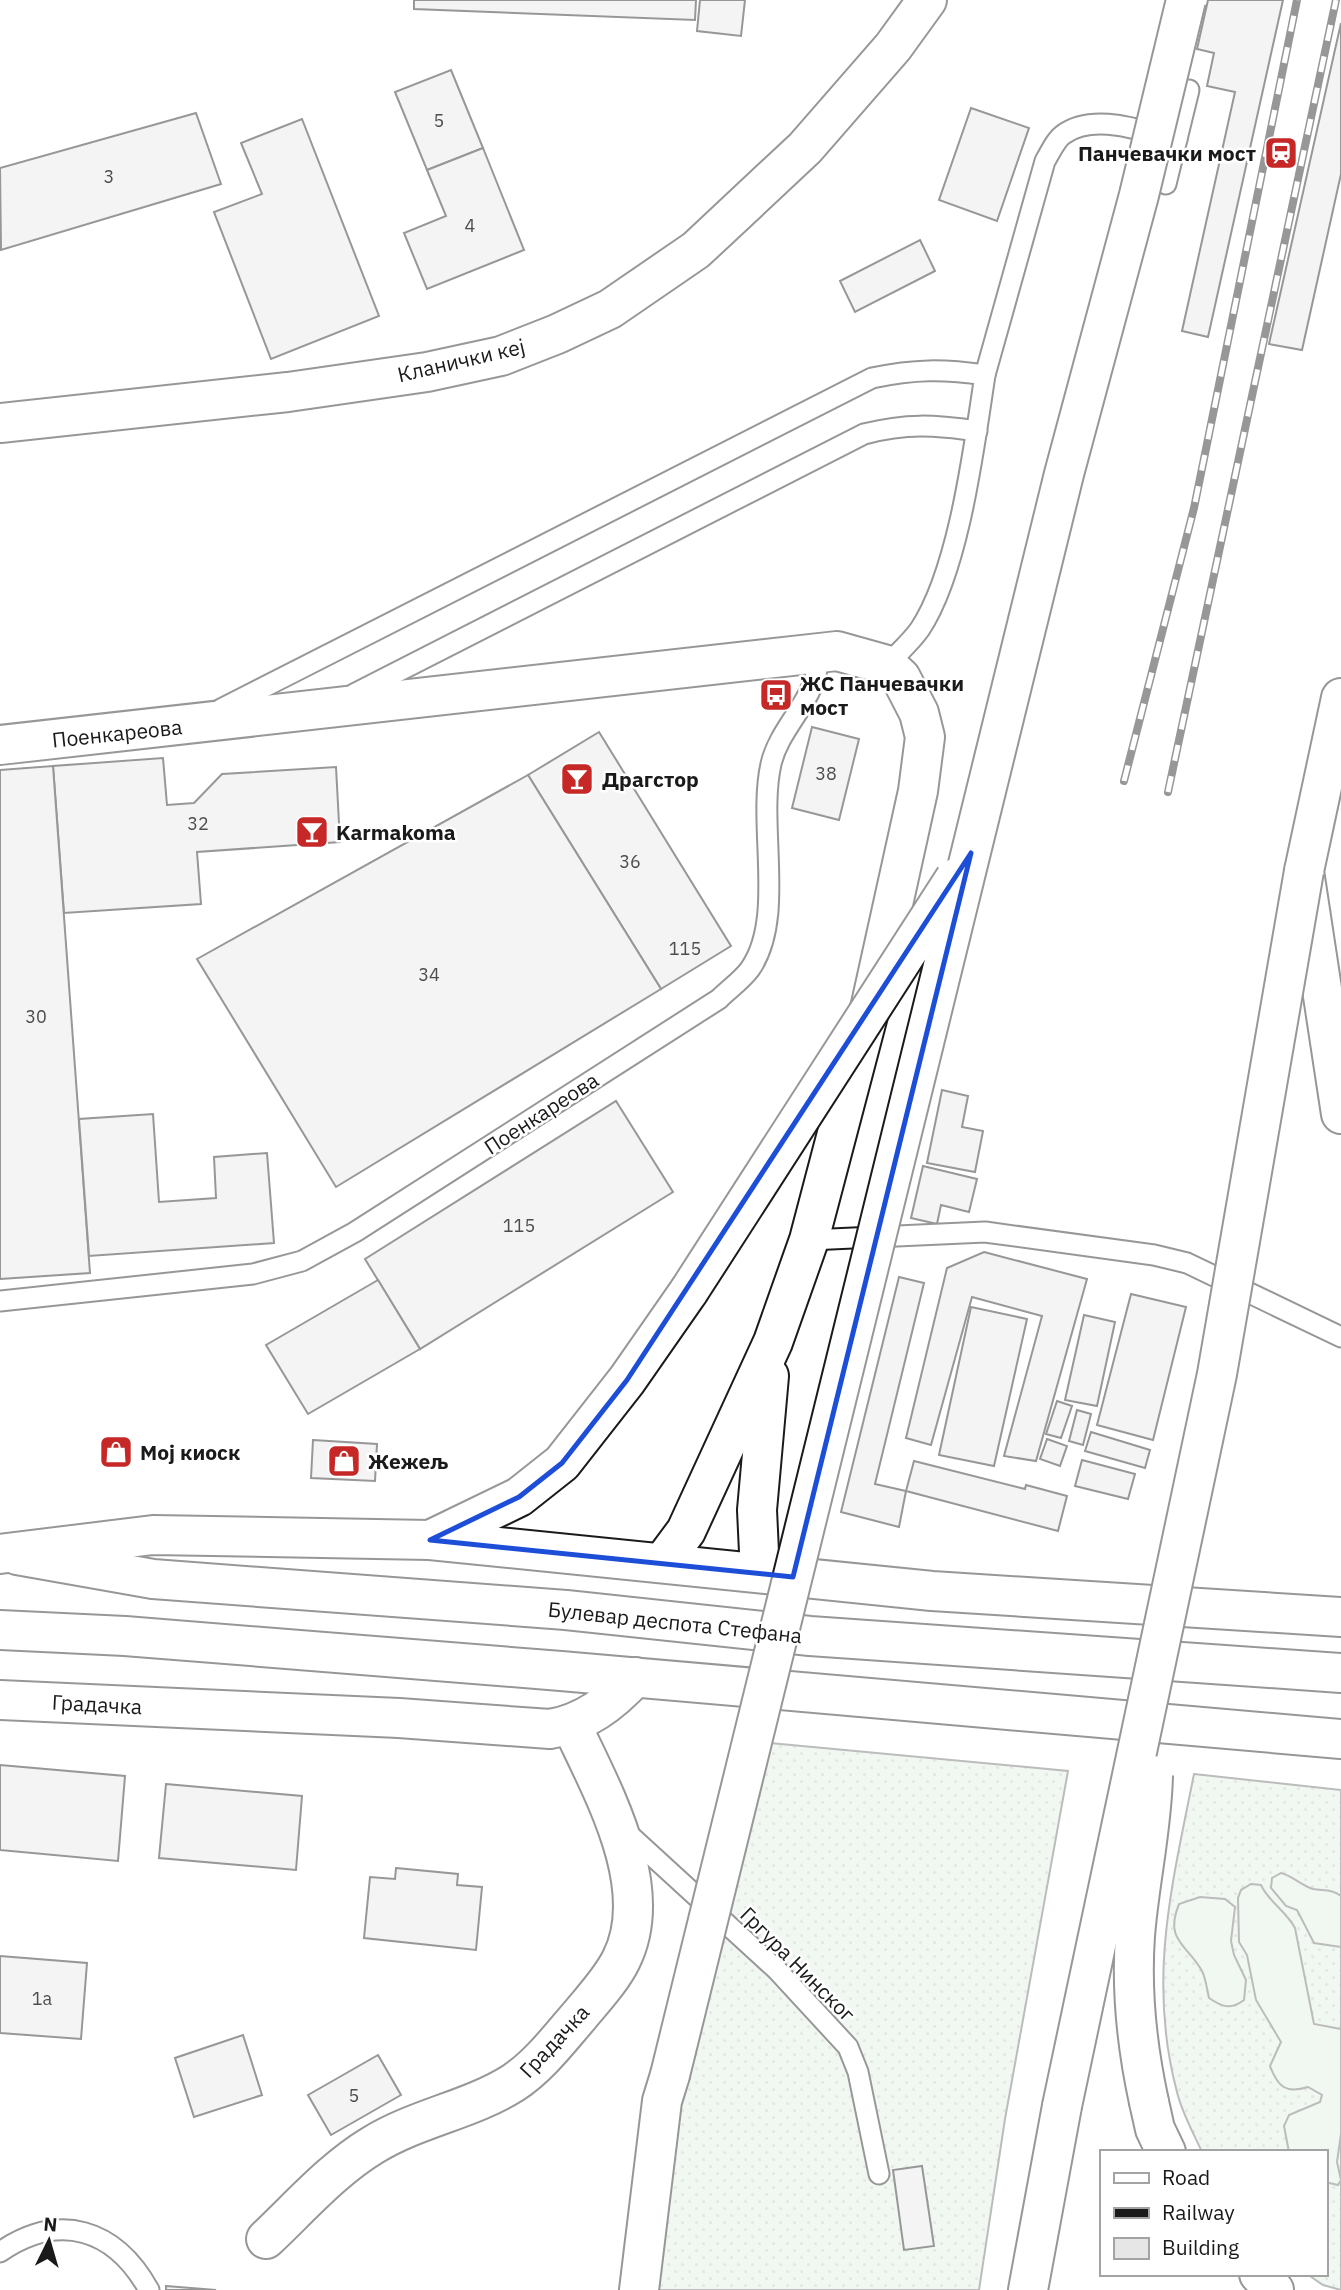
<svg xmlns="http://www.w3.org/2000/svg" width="1341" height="2290" font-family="'IBM Plex Sans',sans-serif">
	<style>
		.grass { fill: url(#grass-dots); stroke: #6a6a6a; stroke-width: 2 }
		.garden { fill: #e0efe3; stroke: #6a6a6a; stroke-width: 2 }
		.building { fill: #e6e6e6; stroke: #1a1a1a; stroke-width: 2 }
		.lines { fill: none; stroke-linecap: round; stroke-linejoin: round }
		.lane-casing { stroke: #1a1a1a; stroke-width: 23 }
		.street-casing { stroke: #1a1a1a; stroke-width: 42 }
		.secondary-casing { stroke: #1a1a1a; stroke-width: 42 }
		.primary-casing { stroke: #1a1a1a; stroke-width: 42 }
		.lane { stroke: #fff; stroke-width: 19 }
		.street { stroke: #fff; stroke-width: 38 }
		.secondary { stroke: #fff; stroke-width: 38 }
		.primary { stroke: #fff; stroke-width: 38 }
		.rail-casing { stroke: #1a1a1a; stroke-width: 8 }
		.rail { stroke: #fff; stroke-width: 5; stroke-dasharray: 16; stroke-linecap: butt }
		.primary-bridge-casing { stroke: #1a1a1a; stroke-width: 42; stroke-linecap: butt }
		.primary-bridge { stroke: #fff; stroke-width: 38 }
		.marked { fill: none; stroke: #1d4ed8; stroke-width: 5; stroke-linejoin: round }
		.labels { text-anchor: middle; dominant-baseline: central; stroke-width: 5; stroke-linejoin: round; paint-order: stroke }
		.number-label { font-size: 18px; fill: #4d4d4d }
		.poi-label { font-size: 21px; font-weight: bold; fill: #1a1a1a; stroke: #fff; text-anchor: start }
		.street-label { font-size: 21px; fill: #1a1a1a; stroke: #fff }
	</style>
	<defs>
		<pattern id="grass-dots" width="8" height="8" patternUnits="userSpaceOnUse" patternTransform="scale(1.75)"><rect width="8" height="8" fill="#e0efe3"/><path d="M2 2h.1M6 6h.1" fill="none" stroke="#c0ccc2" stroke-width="1.8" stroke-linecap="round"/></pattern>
	</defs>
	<rect width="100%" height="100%" fill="#fff"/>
	<g class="grass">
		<polygon points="750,1741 1068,1771 1005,2119 979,2290 639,2290"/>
		<path d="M 1194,1774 L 1341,1790 L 1341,2290 L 1323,2285 L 1307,2274 L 1325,2274 L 1325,2152 L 1202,2152 C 1193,2132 1182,2113 1177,2092 C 1147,1980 1172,1885 1194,1774 Z"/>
	</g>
	<g class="garden">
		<path d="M 1281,1873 C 1293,1876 1302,1886 1313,1889 C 1323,1891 1333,1889 1341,1896 L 1341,1947 L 1314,1943 L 1297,1910 L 1286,1906 L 1271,1888 L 1272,1878 Z"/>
		<path d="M 1251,1884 L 1261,1885 C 1268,1901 1286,1911 1295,1928 L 1314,2024 L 1341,2029 L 1341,2134 L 1337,2162 L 1341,2180 L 1338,2185 L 1325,2182 L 1325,2152 L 1289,2152 L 1284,2126 L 1289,2115 L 1320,2102 L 1322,2095 L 1308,2087 C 1286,2094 1278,2087 1270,2066 L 1281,2042 L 1256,2000 L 1247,1955 L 1239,1942 L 1238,1898 L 1241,1890 Z"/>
		<path d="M 1200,1897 L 1225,1899 L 1235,1907 L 1231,1941 L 1234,1955 L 1246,1980 L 1244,2000 C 1231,2010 1222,2007 1209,1998 C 1207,1990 1206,1979 1202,1971 C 1187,1944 1164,1941 1179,1904 Z"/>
	</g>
	<g class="building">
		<polygon points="414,0 696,0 695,20 414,9"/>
		<polygon points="700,0 745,0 741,36 697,31"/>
		<polygon points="1208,0 1283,0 1208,337 1182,331 1235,92 1207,86 1214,53 1197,49"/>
		<polygon points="1341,23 1341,174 1302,350 1269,344"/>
		<polygon points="451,70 483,148 427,170 395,92"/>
		<polygon points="971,108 1029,128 997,221 939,200"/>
		<polygon points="196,113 221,184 1,250 0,168"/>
		<polygon points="302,119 379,316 271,359 214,212 262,194 241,143"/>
		<polygon points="483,148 524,250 427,289 404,233 446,216 427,170"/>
		<polygon points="920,240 935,271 855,312 840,281"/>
		<polygon points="812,727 859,739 839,820 792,808"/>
		<polygon points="599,732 731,946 661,989 528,775"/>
		<polygon points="163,758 167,805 194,803 222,774 336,767 340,842 197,852 201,904 64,913 53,766"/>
		<polygon points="53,766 90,1273 0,1279 0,770"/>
		<polygon points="528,775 661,989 336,1187 197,959"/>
		<polygon points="942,1090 968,1096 962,1127 983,1131 975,1172 927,1163"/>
		<polygon points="616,1101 673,1192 420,1349 365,1259"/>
		<polygon points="153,1114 159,1202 216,1198 214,1157 267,1153 274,1243 89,1256 79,1119"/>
		<polygon points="923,1166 977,1179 969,1212 941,1205 937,1224 911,1218"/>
		<polygon points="984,1252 1087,1279 1036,1461 1004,1456 1042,1316 972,1297 931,1445 906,1438 947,1268"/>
		<polygon points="899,1277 924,1283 875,1484 906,1491 899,1527 841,1512"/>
		<polygon points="378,1280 420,1349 308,1414 266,1345"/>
		<polygon points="1131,1294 1186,1307 1153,1440 1097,1425"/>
		<polygon points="971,1307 1027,1319 994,1466 939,1455"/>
		<polygon points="1084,1315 1115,1322 1097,1406 1065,1400"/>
		<polygon points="1057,1401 1072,1406 1061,1438 1046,1434"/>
		<polygon points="1077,1410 1091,1414 1083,1445 1069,1441"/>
		<polygon points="1091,1432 1150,1450 1145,1468 1085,1451"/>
		<polygon points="1047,1439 1067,1446 1060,1466 1040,1459"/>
		<polygon points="313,1440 377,1444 375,1481 311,1478"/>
		<circle cx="116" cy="1452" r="11"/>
		<polygon points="1082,1460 1135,1474 1128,1499 1075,1486"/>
		<polygon points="914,1461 1025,1489 1026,1485 1067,1496 1058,1531 906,1491"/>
		<polygon points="0,1765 125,1776 118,1861 0,1850"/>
		<polygon points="166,1784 302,1796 296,1870 159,1858"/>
		<polygon points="396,1868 458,1874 457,1885 482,1887 476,1950 364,1938 370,1877 395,1879"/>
		<polygon points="0,1956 87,1963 81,2039 0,2033"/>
		<polygon points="243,2035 262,2095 194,2117 175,2058"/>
		<polygon points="378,2055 401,2095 331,2135 308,2095"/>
		<polygon points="922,2166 934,2246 904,2250 893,2170"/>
		<polygon points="166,2286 216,2290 166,2290"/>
	</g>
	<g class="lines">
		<defs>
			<g id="lane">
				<polyline points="1166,184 1189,90"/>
				<path d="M 985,375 L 1045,161 C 1050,153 1056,139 1064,134 C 1095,112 1144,132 1177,139"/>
				<path d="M 354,694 L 864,434 C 907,423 934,425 977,431"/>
				<path d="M 221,709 L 872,378 C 915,369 943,369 985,375 C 974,447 959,570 920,629 C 911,642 897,654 887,665"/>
				<polyline points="809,1240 985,1232 1154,1255 1187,1263 1341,1337"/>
				<path d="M 0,1301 L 253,1274 L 302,1261 L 355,1232 L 719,999 C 728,990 742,980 750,969 C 786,918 757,825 771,764 C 780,724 821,697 818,653"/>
				<polyline points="624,1830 777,1970 848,2047 858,2072 879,2174"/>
				<path d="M 0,2252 C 60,2211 115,2229 149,2290"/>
			</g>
			<g id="street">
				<path d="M 0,1700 L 399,1718 L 550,1729 C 585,1723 611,1703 635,1677"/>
				<path d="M 266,2239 C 300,2207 333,2169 373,2145 C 417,2118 470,2110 513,2083 C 539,2066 560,2038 580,2015 C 594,1998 611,1980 621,1960 C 658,1887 601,1789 571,1724"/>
			</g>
			<g id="secondary">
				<polyline points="0,423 288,392 427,372 501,356 557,334 610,309 696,250 805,148 893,47 927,0"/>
				<polyline points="0,745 837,651 887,665 901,678 919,713 925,737 918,791 871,1004 809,1240 773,1342 686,1531 663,1562"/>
				<polyline points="430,1540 932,1591 1341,1617"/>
				<polyline points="17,1555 153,1579 566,1610 810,1636 1341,1673"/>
				<polyline points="760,1573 757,1510 769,1376"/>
			</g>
			<g id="primary">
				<polyline points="1341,698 1304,871 1341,1114"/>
				<polyline points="0,1554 153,1535 430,1540 519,1497 562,1463 627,1380 689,1291"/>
				<polyline points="0,1630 125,1636 561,1671 1341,1739"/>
				<polyline points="1149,2102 1155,2129 1166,2152"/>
				<polyline points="1259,2274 1274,2290"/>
				<polyline points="639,2290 662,2101 670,2075"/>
				<polyline points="1028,2290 1062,2106"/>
			</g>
		</defs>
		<use href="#lane" class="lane-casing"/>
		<use href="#street" class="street-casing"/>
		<use href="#secondary" class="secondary-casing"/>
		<use href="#primary" class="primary-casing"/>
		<use href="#lane" class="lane"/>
		<use href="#street" class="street"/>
		<use href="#secondary" class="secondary"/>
		<use href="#primary" class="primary"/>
		<defs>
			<g id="rail">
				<polyline points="1124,781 1194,508 1297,0"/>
				<polyline points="1168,792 1336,0"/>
			</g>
		</defs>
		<use href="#rail" class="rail-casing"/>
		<use href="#rail" class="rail"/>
		<defs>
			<g id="primary-bridge">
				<polyline points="689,1291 955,878"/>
				<polyline points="670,2075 1064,474 1139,195 1186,0"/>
				<path d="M 1149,2102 C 1137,2047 1131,1993 1135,1936 C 1139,1883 1152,1829 1153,1775"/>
				<polyline points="1062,2106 1217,1374 1304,871"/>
			</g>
		</defs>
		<use href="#primary-bridge" class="primary-bridge-casing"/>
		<use href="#primary-bridge" class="primary-bridge"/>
	</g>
	<path d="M0 0H1341V2290H0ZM 971,853 L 793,1577 L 430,1540 L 519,1497 L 562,1463 L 627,1380 Z" fill="#fff" fill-opacity=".55" fill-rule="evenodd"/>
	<path class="marked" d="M 971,853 L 793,1577 L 430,1540 L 519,1497 L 562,1463 L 627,1380 Z"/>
	<defs>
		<symbol id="station-square" viewBox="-11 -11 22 22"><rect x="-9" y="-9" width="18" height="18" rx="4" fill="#c62828" stroke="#fff"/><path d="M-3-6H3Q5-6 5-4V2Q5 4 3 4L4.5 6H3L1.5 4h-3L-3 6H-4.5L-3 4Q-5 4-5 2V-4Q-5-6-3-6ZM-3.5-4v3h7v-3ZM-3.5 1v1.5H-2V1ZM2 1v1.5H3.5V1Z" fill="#fff"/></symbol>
		<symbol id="bus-square" viewBox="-11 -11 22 22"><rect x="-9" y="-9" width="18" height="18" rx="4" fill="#c62828" stroke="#fff"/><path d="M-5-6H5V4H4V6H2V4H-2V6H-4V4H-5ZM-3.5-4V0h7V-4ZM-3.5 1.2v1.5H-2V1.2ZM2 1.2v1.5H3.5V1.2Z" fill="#fff"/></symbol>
		<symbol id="bar-square" viewBox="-11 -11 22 22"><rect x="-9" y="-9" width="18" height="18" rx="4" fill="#c62828" stroke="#fff"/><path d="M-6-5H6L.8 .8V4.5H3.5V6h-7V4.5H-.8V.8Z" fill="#fff"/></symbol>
		<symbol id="shop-square" viewBox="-11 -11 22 22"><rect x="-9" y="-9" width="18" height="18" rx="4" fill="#c62828" stroke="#fff"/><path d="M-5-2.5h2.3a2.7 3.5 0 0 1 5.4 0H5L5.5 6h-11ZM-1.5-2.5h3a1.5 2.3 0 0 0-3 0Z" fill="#fff"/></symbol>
	</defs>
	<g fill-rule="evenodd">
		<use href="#station-square" x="1262" y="134" width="38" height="38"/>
		<use href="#bus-square" x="757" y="676" width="38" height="38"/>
		<use href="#bar-square" x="558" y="760" width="38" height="38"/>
		<use href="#bar-square" x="293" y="813" width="38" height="38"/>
		<use href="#shop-square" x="97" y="1433" width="38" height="38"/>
		<use href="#shop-square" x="325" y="1442" width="38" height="38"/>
	</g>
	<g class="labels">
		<g class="number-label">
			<text x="439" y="120">5</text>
			<text x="109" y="176">3</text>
			<text x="470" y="225">4</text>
			<text x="826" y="773">38</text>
			<text x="198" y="823">32</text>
			<text x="630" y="861">36</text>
			<text x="685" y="948">115</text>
			<text x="429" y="974">34</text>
			<text x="36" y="1016">30</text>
			<text x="519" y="1225">115</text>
			<text x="42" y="1998">1a</text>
			<text x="354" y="2095">5</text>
		</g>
		<g class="poi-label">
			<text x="1256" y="153" text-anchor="end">Панчевачки мост</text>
			<text x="800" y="683">ЖС Панчевачки<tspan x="800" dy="24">мост</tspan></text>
			<text x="602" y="779">Драгстор</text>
			<text x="336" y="832">Karmakoma</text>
			<text x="140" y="1452">Мој киоск</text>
			<text x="368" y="1461">Жежељ</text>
		</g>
		<g class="street-label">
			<text transform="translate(461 360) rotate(-13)">Кланички кеј</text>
			<text transform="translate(117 733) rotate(-6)">Поенкареова</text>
			<text transform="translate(541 1113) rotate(-33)">Поенкареова</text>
			<text transform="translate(675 1622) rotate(6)">Булевар деспота Стефана</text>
			<text transform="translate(97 1704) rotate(3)">Градачка</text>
			<text transform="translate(798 1964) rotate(45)">Гргура Нинског</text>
			<text transform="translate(554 2041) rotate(-47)">Градачка</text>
		</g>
	</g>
	<rect x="1100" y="2150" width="228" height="126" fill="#ffffff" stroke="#a3a3a3" stroke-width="2"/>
	<rect x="1114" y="2173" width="35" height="10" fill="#ffffff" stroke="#a3a3a3" stroke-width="2"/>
	<text x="1162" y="2185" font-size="21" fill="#1a1a1a">Road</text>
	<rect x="1114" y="2208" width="35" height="10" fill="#1a1a1a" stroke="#a3a3a3" stroke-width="2"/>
	<text x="1162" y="2220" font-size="21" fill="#1a1a1a">Railway</text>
	<rect x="1114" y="2238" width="35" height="21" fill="#e6e6e6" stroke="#a3a3a3" stroke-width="2"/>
	<text x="1162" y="2255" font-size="21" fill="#1a1a1a">Building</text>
	<g transform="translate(49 2241) rotate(5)" stroke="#ffffff" stroke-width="5" paint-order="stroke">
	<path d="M0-5L12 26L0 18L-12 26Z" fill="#1a1a1a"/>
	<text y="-10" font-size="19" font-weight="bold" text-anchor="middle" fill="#1a1a1a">N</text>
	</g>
</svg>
